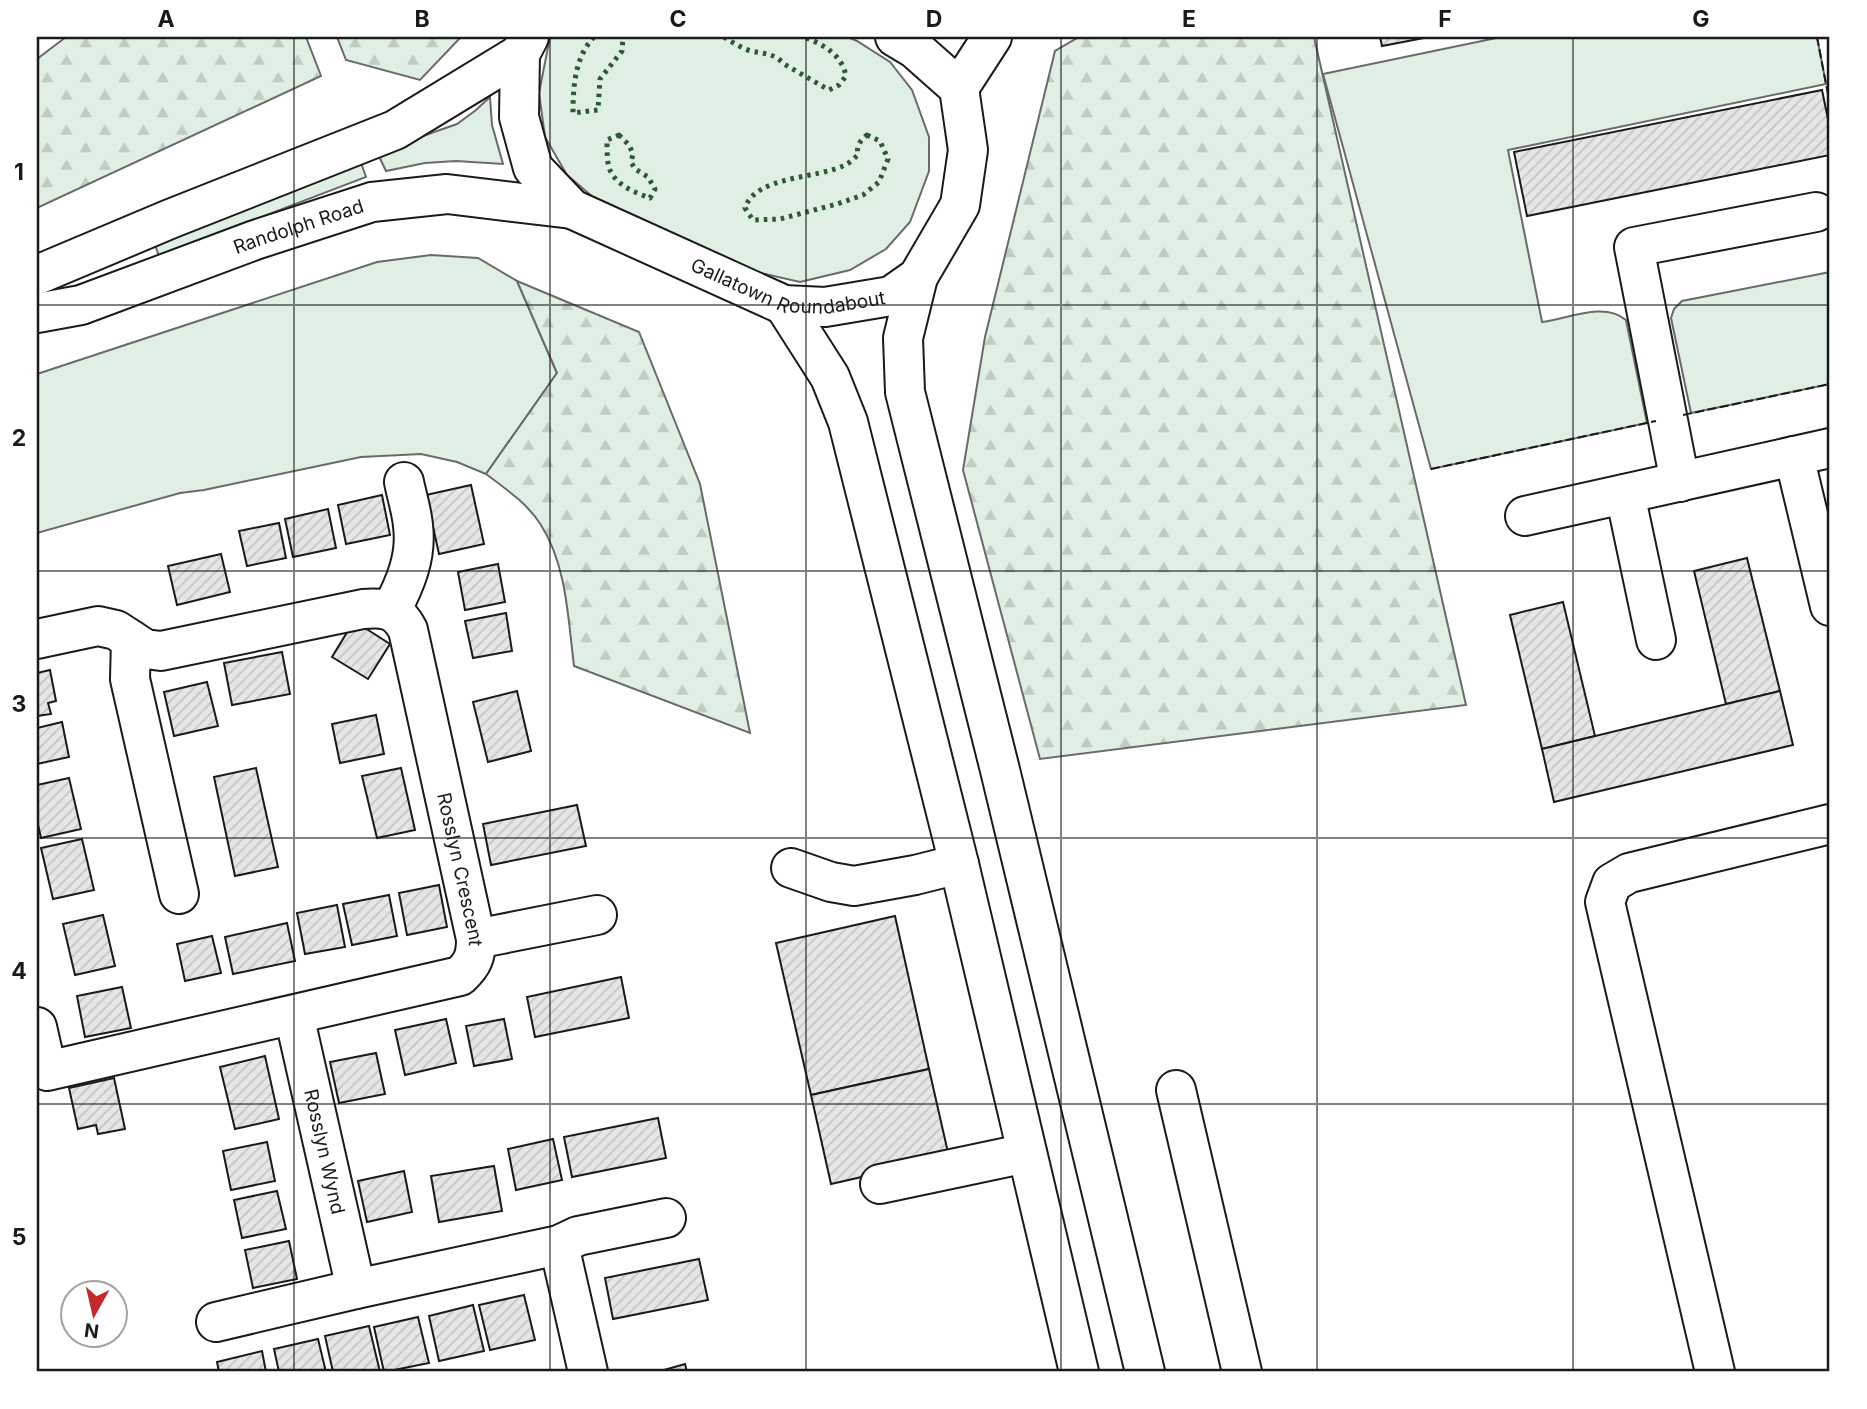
<svg xmlns="http://www.w3.org/2000/svg" width="1867" height="1409" font-family="Inter,sans-serif">
	<style>
		.green { fill: #e0efe3; stroke: #6a6a6a; stroke-width: 2 }
		.forest { fill: url(#forest-firs); stroke: #6a6a6a; stroke-width: 2 }
		.building { fill: url(#building-hatch); stroke: #1a1a1a; stroke-width: 2 }
		.lines { fill: none; stroke-linecap: round; stroke-linejoin: round }
		.minor-casing { stroke: #1a1a1a; stroke-width: 42 }
		.major-casing { stroke: #1a1a1a; stroke-width: 42 }
		.minor { stroke: #fff; stroke-width: 38 }
		.major { stroke: #fff; stroke-width: 38 }
		.hedge { stroke: #2b5a34; stroke-width: 5; stroke-dasharray: 3.5 5; stroke-linecap: butt }
		.fence { stroke: #1a1a1a; stroke-width: 2; stroke-dasharray: 9 3.5; stroke-linecap: butt }
		.grid { fill: none; stroke: #1a1a1a; stroke-width: 2; stroke-opacity: 0.55 }
		.labels { text-anchor: middle; dominant-baseline: central; stroke-width: 5; stroke-linejoin: round; paint-order: stroke }
		.street-label { font-size: 19px; fill: #1a1a1a; stroke: #fff }
		.neatline { fill: none; stroke: #1a1a1a; stroke-width: 2.5 }
		.grid-label { font-size: 23px; text-anchor: middle; font-weight: bold; fill: #1a1a1a }
	</style>
	<defs>
		<pattern id="forest-firs" width="22" height="20" patternUnits="userSpaceOnUse" patternTransform="scale(1.75)"><rect width="22" height="20" fill="#e0efe3"/><path d="M5 1l3.5 6h-7zM16 11l3.5 6h-7z" fill="#c0ccc2"/></pattern>
		<pattern id="building-hatch" width="6" height="6" patternUnits="userSpaceOnUse" patternTransform="scale(1.75)"><rect width="6" height="6" fill="#e6e6e6"/><path d="M-1 1l2-2M0 6l6-6M5 7l2-2" fill="none" stroke="#c5c5c5"/></pattern>
	</defs>
	<rect width="100%" height="100%" fill="#fff"/>
	<g class="green">
		<polygon points="550,37 848,37 857,41 890,62 912,90 929,137 929,171 910,222 886,249 850,270 800,282 752,271 593,197 567,175 545,137 539,93"/>
		<path d="M 1501,37 L 1817,37 L 1826,84 L 1508,150 L 1542,322 C 1567,319 1604,301 1626,320 L 1647,423 L 1431,469 L 1323,74 Z"/>
		<polygon points="490,97 492,125 503,164 456,161 425,163 386,171 377,152 457,124 476,110"/>
		<polygon points="360,160 366,177 159,256 153,239"/>
		<polygon points="431,255 478,258 517,281 557,373 486,474 457,462 421,454 361,457 204,490 180,493 37,533 37,374 377,262"/>
		<polygon points="1830,272 1830,384 1691,413 1671,318 1674,309 1682,301"/>
	</g>
	<g class="forest">
		<polygon points="66,37 306,37 321,76 37,208 37,59"/>
		<polygon points="337,37 461,37 420,80 346,60"/>
		<polygon points="1079,37 1314,37 1466,705 1040,759 963,470 985,337 1055,51"/>
		<path d="M 517,281 L 639,332 L 700,484 L 750,733 L 574,666 C 568,619 567,566 541,525 C 528,504 506,489 486,474 L 557,373 Z"/>
	</g>
	<g class="building">
		<polygon points="1380,37 1429,37 1382,46"/>
		<polygon points="1822,90 1830,129 1830,155 1527,216 1514,152"/>
		<polygon points="471,485 484,544 439,554 426,495"/>
		<polygon points="382,495 390,535 346,544 338,505"/>
		<polygon points="328,509 336,548 293,557 285,519"/>
		<polygon points="279,523 286,558 247,566 239,531"/>
		<polygon points="221,554 230,592 177,605 168,566"/>
		<polygon points="1747,558 1780,691 1726,704 1694,571"/>
		<polygon points="498,564 505,602 465,610 458,572"/>
		<polygon points="1563,602 1595,736 1542,749 1510,615"/>
		<polygon points="506,613 512,651 473,658 465,621"/>
		<polygon points="354,621 390,644 368,679 332,657"/>
		<polygon points="282,652 290,694 232,705 224,663"/>
		<polygon points="50,670 56,701 48,703 51,714 37,716 37,673"/>
		<polygon points="207,682 218,726 174,736 164,692"/>
		<polygon points="517,691 531,751 488,762 473,702"/>
		<polygon points="1780,691 1793,745 1554,802 1542,749"/>
		<polygon points="376,715 384,754 340,763 332,724"/>
		<polygon points="62,722 69,757 37,764 37,728"/>
		<polygon points="256,768 278,867 235,876 214,777"/>
		<polygon points="401,768 415,830 377,838 362,776"/>
		<polygon points="69,778 81,829 41,838 37,820 37,785"/>
		<polygon points="577,805 586,846 491,865 483,824"/>
		<polygon points="82,839 94,890 53,899 41,848"/>
		<polygon points="439,885 447,927 407,935 399,893"/>
		<polygon points="389,895 397,936 352,945 343,904"/>
		<polygon points="337,905 345,947 305,954 297,913"/>
		<polygon points="103,915 115,966 75,975 63,924"/>
		<polygon points="895,916 929,1069 811,1095 776,943"/>
		<polygon points="287,923 295,961 233,974 225,937"/>
		<polygon points="212,936 221,973 185,981 177,944"/>
		<polygon points="621,977 629,1018 535,1037 527,997"/>
		<polygon points="122,987 131,1028 85,1037 77,996"/>
		<polygon points="446,1019 456,1063 405,1075 395,1030"/>
		<polygon points="504,1019 512,1059 474,1066 466,1026"/>
		<polygon points="376,1053 385,1094 339,1103 330,1062"/>
		<polygon points="265,1056 279,1119 235,1129 220,1067"/>
		<polygon points="929,1069 949,1157 831,1184 811,1095"/>
		<polygon points="114,1078 125,1129 98,1134 96,1125 78,1129 69,1088"/>
		<polygon points="658,1118 666,1158 572,1177 564,1137"/>
		<polygon points="553,1139 562,1180 516,1190 508,1149"/>
		<polygon points="267,1142 275,1181 231,1190 223,1151"/>
		<polygon points="494,1166 502,1211 439,1222 431,1176"/>
		<polygon points="404,1171 412,1212 367,1222 358,1181"/>
		<polygon points="277,1191 286,1229 242,1238 234,1200"/>
		<polygon points="289,1241 297,1279 253,1288 245,1250"/>
		<polygon points="699,1259 708,1300 613,1319 605,1278"/>
		<polygon points="524,1295 535,1340 490,1350 479,1305"/>
		<polygon points="473,1305 484,1351 439,1361 429,1316"/>
		<polygon points="418,1317 429,1363 384,1372 374,1327"/>
		<polygon points="369,1326 380,1372 333,1372 325,1336"/>
		<polygon points="318,1339 326,1372 279,1372 274,1349"/>
		<polygon points="262,1351 266,1372 219,1372 217,1362"/>
		<polygon points="685,1364 687,1372 657,1372"/>
	</g>
	<g class="lines">
		<defs>
			<g id="minor">
				<polyline points="1794,456 1830,606"/>
				<polyline points="1680,482 1634,247 1816,212"/>
				<polyline points="1625,494 1656,640"/>
				<polyline points="1525,516 1830,448"/>
				<path d="M 391,611 C 405,584 417,557 413,526 C 412,512 407,497 404,482"/>
				<path id="s1" d="M 37,639 L 98,626 L 116,630 L 145,649 L 161,651 L 363,609 C 385,607 397,609 408,630 L 476,939 C 476,956 473,964 460,976 L 47,1071 L 37,1027"/>
				<polyline points="131,640 130,679 179,894"/>
				<polyline points="791,868 831,882 854,886 915,875 959,864"/>
				<polyline points="476,939 597,915"/>
				<path id="s2" d="M 294,1015 L 356,1289"/>
				<polyline points="1176,1090 1242,1372"/>
				<polyline points="880,1184 1027,1153"/>
				<polyline points="559,1245 588,1372"/>
				<polyline points="216,1322 356,1289 559,1245 578,1236 666,1218"/>
				<polyline points="1715,1372 1605,902 1612,883 1629,873 1830,824"/>
			</g>
			<g id="major">
				<path id="s3" d="M 529,37 L 520,54 L 519,117 L 533,168 L 572,209 L 784,305 L 825,307 L 891,296 L 918,277 L 960,205 L 968,150 L 959,88 L 915,49 L 895,37"/>
				<polyline points="959,88 992,37"/>
				<polyline points="37,275 170,219 395,130 520,54"/>
				<polyline points="918,277 903,338 905,392 1000,770 1145,1372"/>
				<polyline points="784,305 830,377 848,422 959,864 1079,1372"/>
				<path id="s4" d="M 37,313 L 81,305 L 255,240 L 372,202 L 447,194 L 572,209"/>
			</g>
		</defs>
		<use href="#minor" class="minor-casing"/>
		<use href="#major" class="major-casing"/>
		<use href="#minor" class="minor"/>
		<use href="#major" class="major"/>
		<g class="hedge">
			<path d="M 594,37 C 575,57 573,86 573,113 L 598,110 L 600,79 L 622,51 L 623,37"/>
			<path d="M 724,37 C 732,42 741,48 751,51 C 764,54 774,53 784,64 L 829,90 L 839,85 L 846,76 C 842,55 823,44 804,37"/>
			<path d="M 619,135 L 629,145 L 633,154 L 631,162 L 635,169 L 648,177 L 655,189 L 650,198 C 633,192 611,183 608,163 C 607,156 607,147 607,140 Z"/>
			<path d="M 867,135 L 880,141 L 888,159 L 879,182 L 863,195 L 837,204 L 780,219 L 753,220 L 745,208 C 756,175 818,179 845,165 C 850,163 854,158 858,155 C 856,146 860,141 867,135 Z"/>
		</g>
		<g class="fence">
			<polyline points="1817,37 1830,105"/>
			<polyline points="1683,415 1830,384"/>
			<polyline points="1431,469 1656,421"/>
		</g>
	</g>
	<path class="grid" d="M 294,37 L 294,1372M 550,37 L 550,1372M 806,37 L 806,1372M 1061,37 L 1061,1372M 1317,37 L 1317,1372M 1573,37 L 1573,1372M 37,305 L 1830,305M 37,571 L 1830,571M 37,838 L 1830,838M 37,1104 L 1830,1104"/>
	<g class="labels">
		<g class="street-label">
			<text stroke="none"><textPath href="#s4" startOffset="276">Randolph Road</textPath></text>
			<text stroke="none"><textPath href="#s3" startOffset="425">Gallatown Roundabout</textPath></text>
			<text stroke="none"><textPath href="#s1" startOffset="637">Rosslyn Crescent</textPath></text>
			<text stroke="none"><textPath href="#s2" startOffset="140">Rosslyn Wynd</textPath></text>
		</g>
	</g>
	<rect width="1867" height="1409" fill="none" stroke="#ffffff" stroke-width="77"/>
	<g transform="translate(94 1314) rotate(188)"><circle r="33" fill="#ffffff" stroke="#a3a3a3" stroke-width="2"/>
	<path d="M0-5L12 26L0 18L-12 26Z" fill="#c62828"/>
	<text y="-10" font-size="19" font-weight="bold" text-anchor="middle" fill="#1a1a1a">N</text>
	</g>
	<rect x="38" y="38" width="1790" height="1332" class="neatline"/>
	<g class="grid-label">
		<text x="166" y="27">A</text>
		<text x="422" y="27">B</text>
		<text x="678" y="27">C</text>
		<text x="934" y="27">D</text>
		<text x="1189" y="27">E</text>
		<text x="1445" y="27">F</text>
		<text x="1701" y="27">G</text>
		<text x="19" y="180">1</text>
		<text x="19" y="446">2</text>
		<text x="19" y="712">3</text>
		<text x="19" y="979">4</text>
		<text x="19" y="1245">5</text>
	</g>
</svg>
